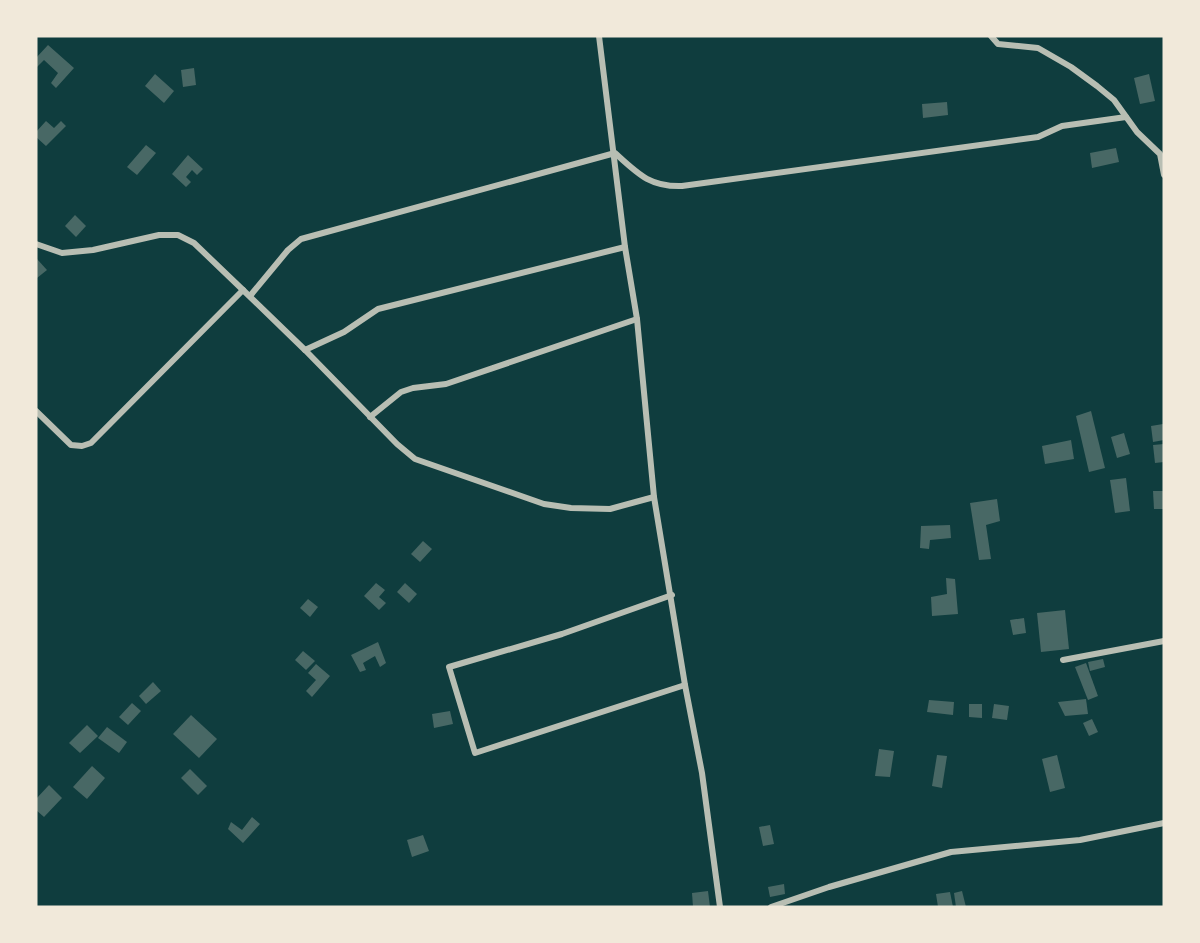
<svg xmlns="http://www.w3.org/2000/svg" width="1200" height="943" font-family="Quicksand,sans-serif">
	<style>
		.building { fill: #486865 }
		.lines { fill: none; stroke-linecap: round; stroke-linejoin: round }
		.minor { stroke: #b8beb3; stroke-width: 6 }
	</style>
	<rect width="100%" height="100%" fill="#0f3d3e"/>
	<g class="building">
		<polygon points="48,45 74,68 56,88 51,83 58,73 44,60 36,68 36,58"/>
		<polygon points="194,68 196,85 183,87 181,70"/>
		<polygon points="155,74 174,91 164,103 145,86"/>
		<polygon points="1149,74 1155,101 1140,104 1134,78"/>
		<polygon points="947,102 948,115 923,118 922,104"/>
		<polygon points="46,121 54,128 61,121 66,126 46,146 36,137 36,132"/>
		<polygon points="146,145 156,153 137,175 127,167"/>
		<polygon points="1116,148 1119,162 1092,168 1090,153"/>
		<polygon points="188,155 203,169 197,175 192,170 186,177 191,182 186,187 172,174"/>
		<polygon points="75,215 86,226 76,237 65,226"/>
		<polygon points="37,259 47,270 37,278 36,260"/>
		<polygon points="1091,411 1105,468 1089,472 1076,416"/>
		<polygon points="1163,424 1164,440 1153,442 1151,426"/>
		<polygon points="1124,433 1130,454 1117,458 1111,437"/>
		<polygon points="1071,440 1074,459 1045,464 1042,446"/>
		<polygon points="1164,444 1164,462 1155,463 1153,445"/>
		<polygon points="1126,478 1130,511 1115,513 1110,480"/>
		<polygon points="1153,491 1164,491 1164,509 1154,509"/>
		<polygon points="997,499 1000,521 986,525 991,559 979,560 970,503"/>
		<polygon points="950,525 951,538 930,540 929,549 920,548 921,526"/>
		<polygon points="423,541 432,549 420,562 411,554"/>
		<polygon points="946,578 955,579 958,614 932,616 931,597 947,594"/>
		<polygon points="376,583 385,590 379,597 386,603 379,610 364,596"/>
		<polygon points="405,583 417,594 409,603 397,592"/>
		<polygon points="308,599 318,607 310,617 300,608"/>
		<polygon points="1065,610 1069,649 1041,652 1037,613"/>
		<polygon points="1024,618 1026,633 1013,635 1010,620"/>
		<polygon points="378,642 386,663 380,667 375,656 363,663 366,670 360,672 351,655"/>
		<polygon points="303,651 315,661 306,670 295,660"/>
		<polygon points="1103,659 1105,667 1090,671 1088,662"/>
		<polygon points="1086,663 1098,696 1088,700 1075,667"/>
		<polygon points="316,664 330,676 312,697 306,691 316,680 308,673"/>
		<polygon points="153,682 161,691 146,704 139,696"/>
		<polygon points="1086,699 1088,714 1065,716 1058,702"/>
		<polygon points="929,700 954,702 953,715 927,712"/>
		<polygon points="132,703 141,711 128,725 119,717"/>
		<polygon points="969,704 982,704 982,718 969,717"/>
		<polygon points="994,704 1009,706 1007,720 992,718"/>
		<polygon points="450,711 453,724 434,728 432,714"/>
		<polygon points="191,715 217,739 199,758 173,734"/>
		<polygon points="1092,719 1098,732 1089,736 1083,723"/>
		<polygon points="87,725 98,736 80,753 69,743"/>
		<polygon points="107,727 127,742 119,753 98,738"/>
		<polygon points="879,749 894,751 890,777 875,776"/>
		<polygon points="937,755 947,756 942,788 932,786"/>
		<polygon points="1057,755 1065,788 1050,792 1042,759"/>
		<polygon points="92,766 105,778 87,799 73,787"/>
		<polygon points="190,769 207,786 198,795 181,778"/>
		<polygon points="49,785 62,798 44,817 36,810 36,799"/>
		<polygon points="252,817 260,824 243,843 228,829 231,822 242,830"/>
		<polygon points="770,825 774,844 763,846 759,827"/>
		<polygon points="423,835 429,851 412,857 407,840"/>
		<polygon points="784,884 785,894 770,897 768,887"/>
		<polygon points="708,891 710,907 693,907 692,893"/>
		<polygon points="962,891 966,907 956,907 954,893"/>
		<polygon points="950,892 953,907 938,907 936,894"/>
	</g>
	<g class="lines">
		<g class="minor">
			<polyline points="599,36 625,247 637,319 654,497 685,685 702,773 720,907"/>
			<polyline points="991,36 998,44 1038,48 1071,67 1097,86 1114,100 1137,132 1160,154 1164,175"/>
			<polyline points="36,244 62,253 93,250 159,235 178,235 194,243 243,290 305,350 397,444 415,459 544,504 571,508 610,509 654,497"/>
			<path d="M 250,296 L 288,250 L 301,239 L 615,153 C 638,174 650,187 682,186 L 1038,137 L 1062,126 L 1126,117"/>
			<polyline points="305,350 344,332 378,309 625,247"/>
			<polyline points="36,411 71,445 82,446 91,443 243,290"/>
			<polyline points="370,417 401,392 413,388 446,384 637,319"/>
			<polyline points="672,595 562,634 449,667 475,753 685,685"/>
			<polyline points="1063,660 1164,641"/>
			<polyline points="771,907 829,887 951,852 1080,840 1164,823"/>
		</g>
	</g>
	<rect width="1200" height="943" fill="none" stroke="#f1e9da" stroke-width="75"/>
</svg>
